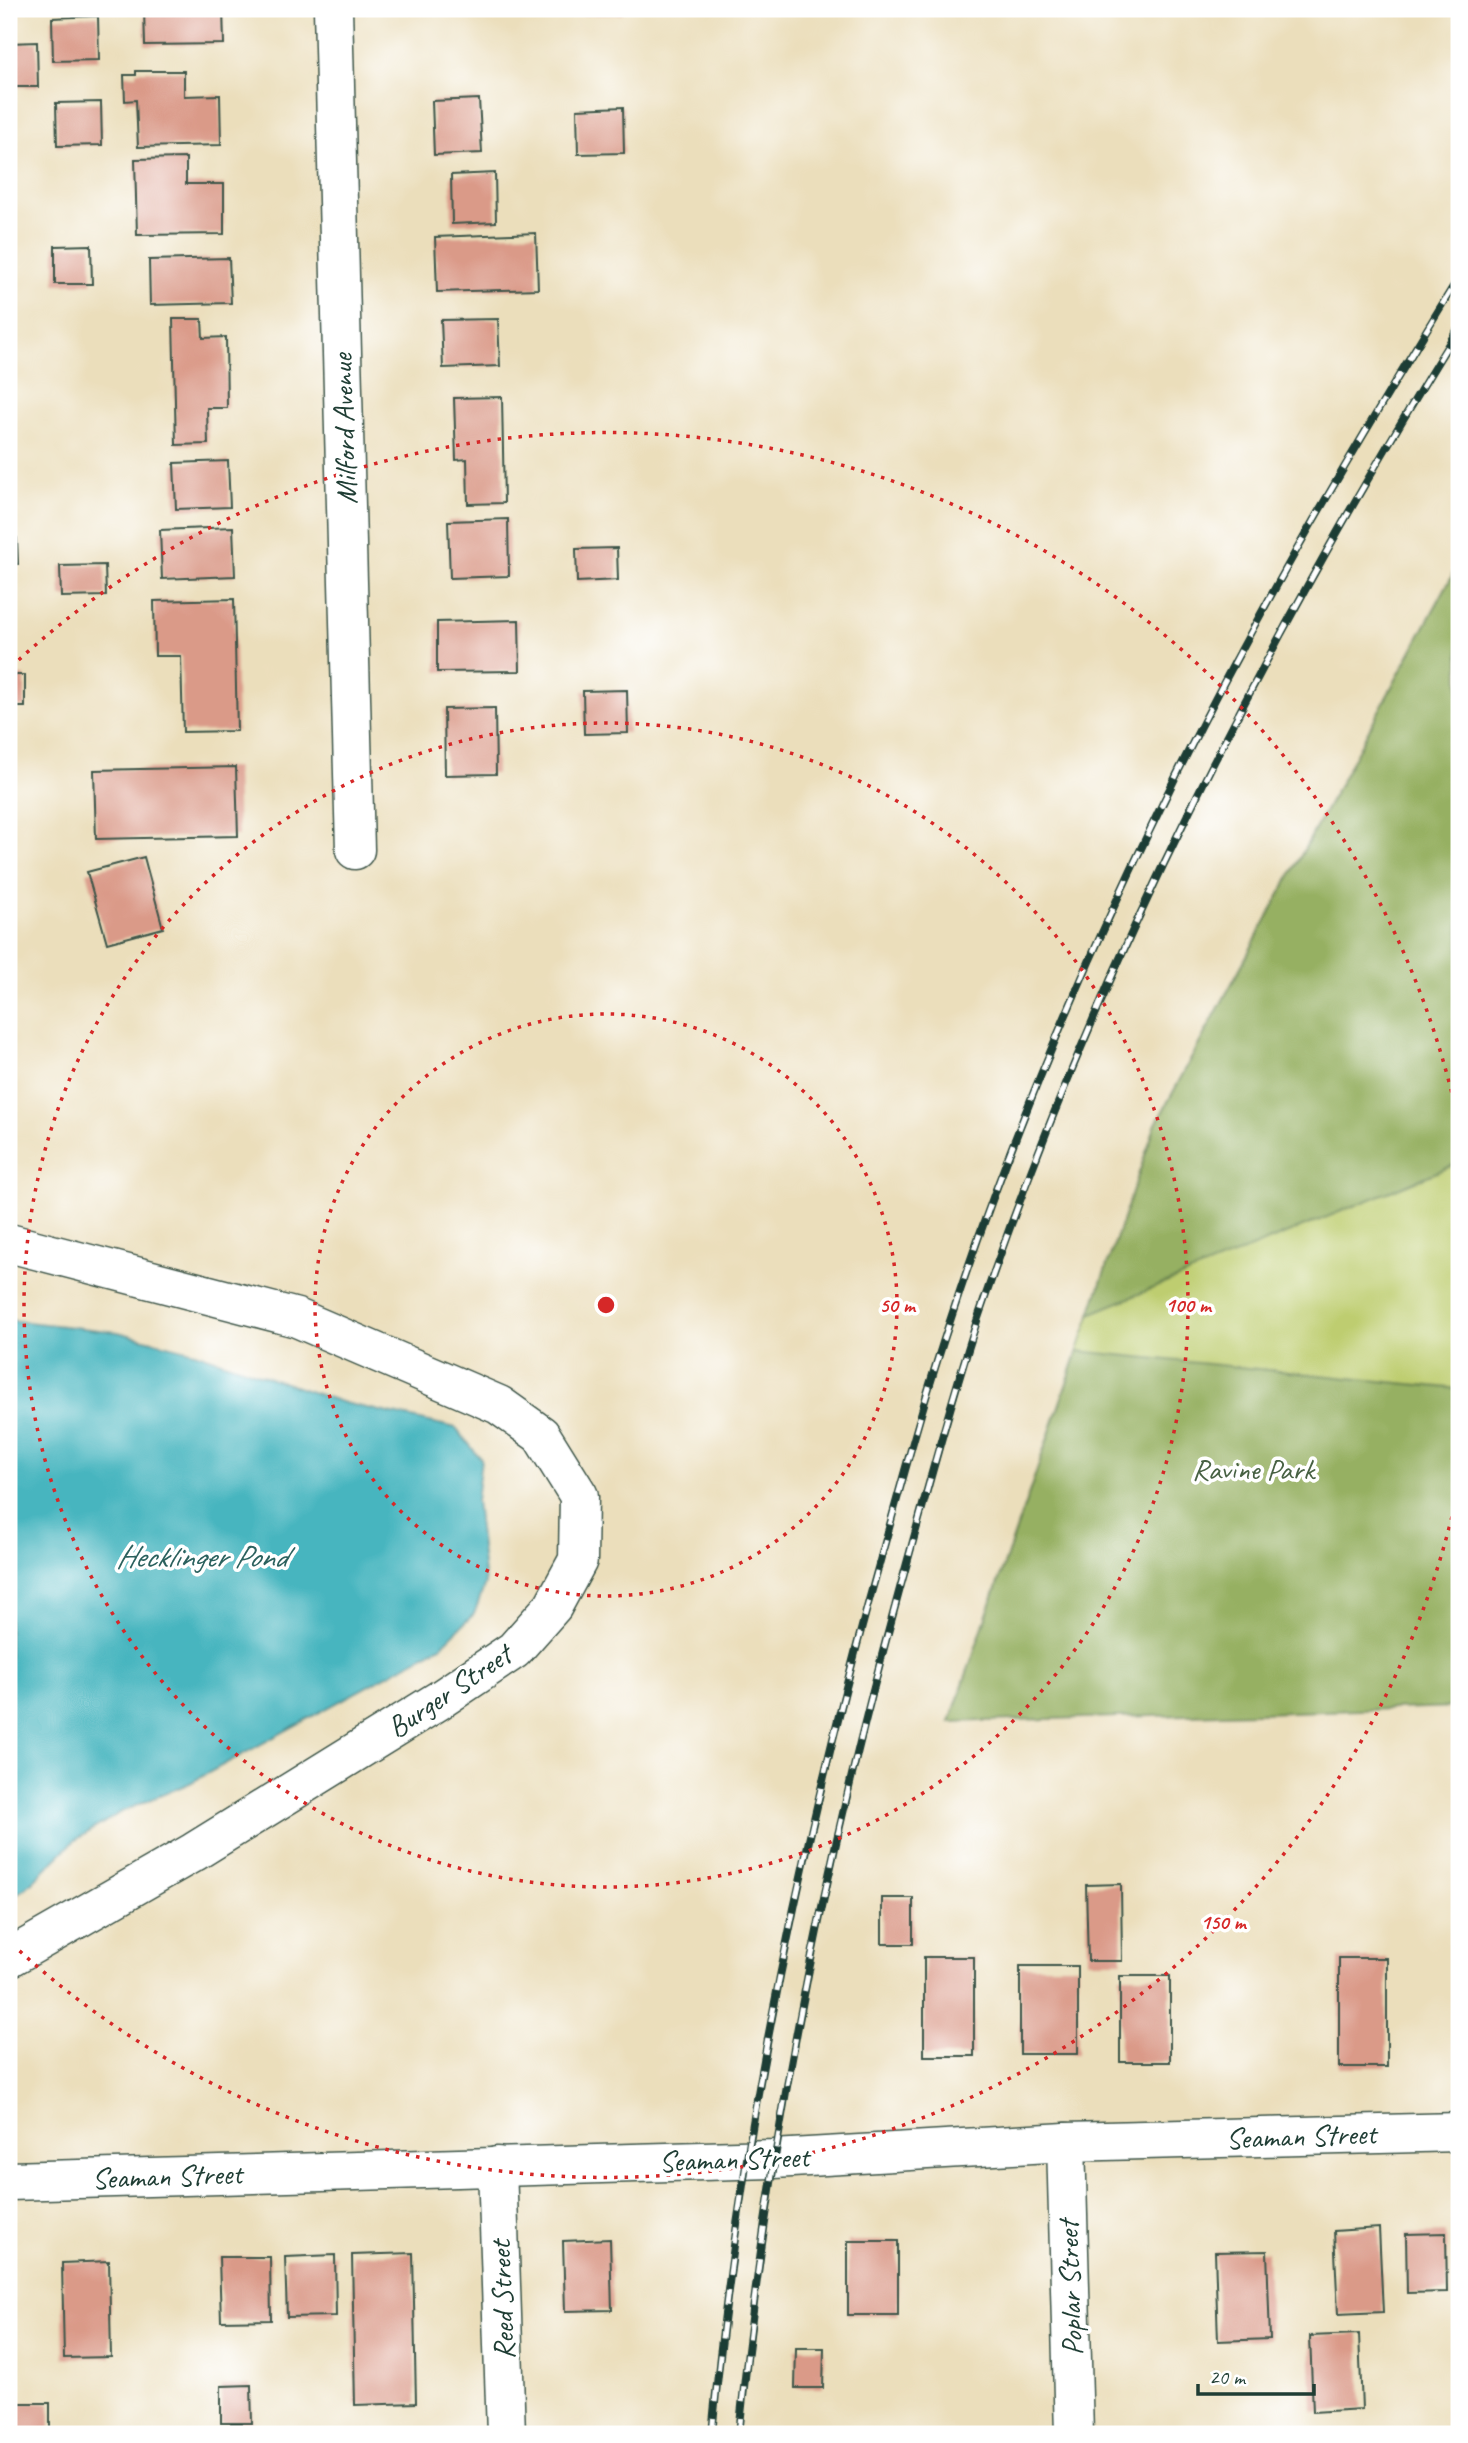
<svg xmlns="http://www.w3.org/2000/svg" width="1468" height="2443" font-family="Caveat,sans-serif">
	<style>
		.green { fill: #becd70; stroke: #6e8552; stroke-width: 2 }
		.forest { fill: #96b062; stroke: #5a764b; stroke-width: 2 }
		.water { fill: #46b5bf; stroke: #32797a; stroke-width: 2 }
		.building { fill: #da9a88 }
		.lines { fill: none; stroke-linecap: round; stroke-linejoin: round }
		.minor-casing { stroke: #3e5548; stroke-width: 41 }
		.tertiary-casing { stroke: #3e5548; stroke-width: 41 }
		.path { stroke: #3e5548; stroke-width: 4.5; stroke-dasharray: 5 5; stroke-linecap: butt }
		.minor { stroke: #fff; stroke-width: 38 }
		.tertiary { stroke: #fff; stroke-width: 38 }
		.rail-casing { stroke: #1f3d34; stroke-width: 8 }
		.rail { stroke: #fff; stroke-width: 5; stroke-dasharray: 16; stroke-linecap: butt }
		.ring { fill: none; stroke: #d62828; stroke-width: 3.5; stroke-dasharray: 3.5 7 }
		.labels { text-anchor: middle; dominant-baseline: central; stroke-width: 7; stroke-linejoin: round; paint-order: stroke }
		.street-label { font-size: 30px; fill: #1f3d34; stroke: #fff }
		.park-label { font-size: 30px; fill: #476143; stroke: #fff }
		.water-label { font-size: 32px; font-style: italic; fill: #2b615e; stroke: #fff }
		.centre { fill: #d62828; stroke: #fff; stroke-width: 3.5 }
		.ring-label { font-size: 21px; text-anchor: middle; font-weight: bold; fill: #d62828; stroke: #fff; stroke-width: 7; stroke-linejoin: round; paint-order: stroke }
	</style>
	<rect width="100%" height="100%" fill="#fff"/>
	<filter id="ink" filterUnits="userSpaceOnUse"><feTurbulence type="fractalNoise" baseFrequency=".0143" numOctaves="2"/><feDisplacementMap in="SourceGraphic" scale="14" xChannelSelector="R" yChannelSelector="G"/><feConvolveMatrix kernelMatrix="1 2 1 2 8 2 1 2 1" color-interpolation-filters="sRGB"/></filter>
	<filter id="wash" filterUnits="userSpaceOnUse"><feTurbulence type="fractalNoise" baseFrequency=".00686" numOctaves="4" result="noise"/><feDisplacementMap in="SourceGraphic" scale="28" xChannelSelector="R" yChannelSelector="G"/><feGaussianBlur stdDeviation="1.57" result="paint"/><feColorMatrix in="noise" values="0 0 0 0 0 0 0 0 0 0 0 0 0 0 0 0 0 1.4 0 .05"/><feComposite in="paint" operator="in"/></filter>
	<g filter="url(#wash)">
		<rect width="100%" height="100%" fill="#ebdebb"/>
		<polygon class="green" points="1459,563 1459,1648 950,1722 1156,1124"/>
		<g class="forest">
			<polygon points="1459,563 1459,1163 1090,1314 1156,1124"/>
			<polygon points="1078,1351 1459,1389 1459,1707 950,1722"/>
		</g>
		<polygon class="water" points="9,1320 118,1332 195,1352 344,1403 456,1428 481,1459 476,1501 485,1584 474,1614 441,1646 190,1783 121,1812 74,1841 26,1888 9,1898"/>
		<g id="blocks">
			<g class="building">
				<polygon points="144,9 223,9 224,44 145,45"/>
				<polygon points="534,9 623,9 623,14 534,16"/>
				<polygon points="98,16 99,60 53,61 52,18"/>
				<polygon points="37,42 38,87 9,87 9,43"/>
				<polygon points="136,71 184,71 184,96 220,95 221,145 138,147 136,100 125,101 124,75 136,75"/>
				<polygon points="479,99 482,153 434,155 432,101"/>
				<polygon points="101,102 102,145 57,146 56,103"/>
				<polygon points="623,107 624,153 578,154 577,109"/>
				<polygon points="186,158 186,184 224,184 224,234 137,235 135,159"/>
				<polygon points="495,173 496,222 452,224 451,175"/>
				<polygon points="536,233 538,289 437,292 435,237"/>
				<polygon points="91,245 92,284 55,284 55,246"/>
				<polygon points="229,258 231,303 150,305 149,260"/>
				<polygon points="173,319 202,319 203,338 226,337 227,408 207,408 208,444 176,445"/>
				<polygon points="498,319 500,366 443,368 441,320"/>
				<polygon points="502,397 504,503 468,504 467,459 456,460 454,398"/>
				<polygon points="228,461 230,507 176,509 174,463"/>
				<polygon points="508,519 509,576 450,578 448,521"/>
				<polygon points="233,527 235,576 162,579 160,530"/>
				<polygon points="9,538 17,538 18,564 9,564"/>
				<polygon points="617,548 618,580 577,582 576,549"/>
				<polygon points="105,565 106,596 61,597 60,566"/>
				<polygon points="234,599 237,731 183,732 181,656 155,656 154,601"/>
				<polygon points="519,620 520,671 437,672 437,622"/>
				<rect x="9" y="675" width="16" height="32"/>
				<polygon points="627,690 628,733 584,734 583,691"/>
				<polygon points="495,708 496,774 445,775 444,709"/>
				<polygon points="236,767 238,836 96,839 94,770"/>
				<polygon points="144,857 163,928 107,943 87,872"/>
				<polygon points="1121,1884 1122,1961 1088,1961 1086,1885"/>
				<rect x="882" y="1898" width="31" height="46"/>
				<rect x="924" y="1957" width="50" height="99"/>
				<rect x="1339" y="1958" width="48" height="109"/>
				<rect x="1020" y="1966" width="58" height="88"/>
				<rect x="1120" y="1976" width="50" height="86"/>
				<polygon points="1379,2228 1383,2312 1338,2314 1334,2231"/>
				<polygon points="1446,2233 1447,2292 1407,2293 1406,2234"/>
				<polygon points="610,2239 612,2310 565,2311 563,2241"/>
				<rect x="848" y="2241" width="50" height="74"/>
				<polygon points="1267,2251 1270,2339 1218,2341 1215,2252"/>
				<polygon points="413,2253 416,2403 355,2405 352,2255"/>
				<polygon points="335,2255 336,2316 287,2317 285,2257"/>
				<polygon points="219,2257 270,2257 271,2320 221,2321"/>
				<polygon points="109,2261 111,2357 64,2358 62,2263"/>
				<polygon points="1359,2334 1362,2409 1313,2412 1310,2336"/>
				<polygon points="796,2348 824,2348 823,2388 795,2388"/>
				<polygon points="251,2385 252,2423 221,2423 221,2386"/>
				<rect x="9" y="2403" width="41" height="31"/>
			</g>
		</g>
	</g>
	<g filter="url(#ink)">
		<use href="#blocks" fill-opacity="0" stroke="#3e5548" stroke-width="2"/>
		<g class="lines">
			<defs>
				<g id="minor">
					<polyline points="333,9 355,850"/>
					<polyline points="9,1243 297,1318 499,1405 541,1435 579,1496 578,1560 553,1606 514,1650 438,1701 194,1852 9,1958"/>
					<polyline points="1066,2142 1074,2434"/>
					<polyline points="497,2166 506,2434"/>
				</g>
				<polyline id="tertiary" points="9,2181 774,2159 1066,2142 1459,2132"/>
			</defs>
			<use href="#minor" class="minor-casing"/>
			<use href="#tertiary" class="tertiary-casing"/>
			<polyline class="path" points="1406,2434 1459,2433"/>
			<use href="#minor" class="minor"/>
			<use href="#tertiary" class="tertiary"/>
			<defs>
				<g id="rail">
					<path d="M 712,2434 C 738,2153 794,1877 868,1604 C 895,1508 920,1410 952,1315 C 1013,1129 1092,946 1179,770 C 1263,601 1360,438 1459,277"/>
					<path d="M 739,2434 C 767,2148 823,1869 899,1592 C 924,1502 948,1410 977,1321 C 1095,971 1266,640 1459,327"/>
				</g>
			</defs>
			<use href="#rail" class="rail-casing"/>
			<use href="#rail" class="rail"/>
		</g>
	</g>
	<g class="ring">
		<circle cx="606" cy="1305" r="291"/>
		<circle cx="606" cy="1305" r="582"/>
		<path d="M1459 1486A872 872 0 0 1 11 1943M11 667A872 872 0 0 1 1459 1124"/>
	</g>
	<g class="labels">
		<g class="street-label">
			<text transform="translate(344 429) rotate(-92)">Milford Avenue</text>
			<text transform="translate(449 1691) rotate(-34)">Burger Street</text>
			<text transform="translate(1301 2136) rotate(-2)">Seaman Street</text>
			<text transform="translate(734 2159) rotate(-2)">Seaman Street</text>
			<text transform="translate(167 2176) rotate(-2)">Seaman Street</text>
			<text transform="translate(1070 2288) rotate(-92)">Poplar Street</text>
			<text transform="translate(502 2300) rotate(-92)">Reed Street</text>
		</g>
		<g class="park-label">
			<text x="1253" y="1469">Ravine Park</text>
		</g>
		<g class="water-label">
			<text x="201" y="1556">Hecklinger Pond</text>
		</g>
	</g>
	<circle cx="606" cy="1305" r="10" class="centre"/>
	<g class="ring-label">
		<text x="897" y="1312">50 m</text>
		<text x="1188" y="1312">100 m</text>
		<text x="1223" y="1929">150 m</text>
	</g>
	<rect width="1468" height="2443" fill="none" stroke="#fff" stroke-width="35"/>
	<path d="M1198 2384v10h116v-10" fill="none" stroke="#1f3d34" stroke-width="3.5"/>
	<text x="1209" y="2384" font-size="21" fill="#1f3d34" stroke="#ffffff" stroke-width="5" paint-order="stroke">20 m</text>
</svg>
